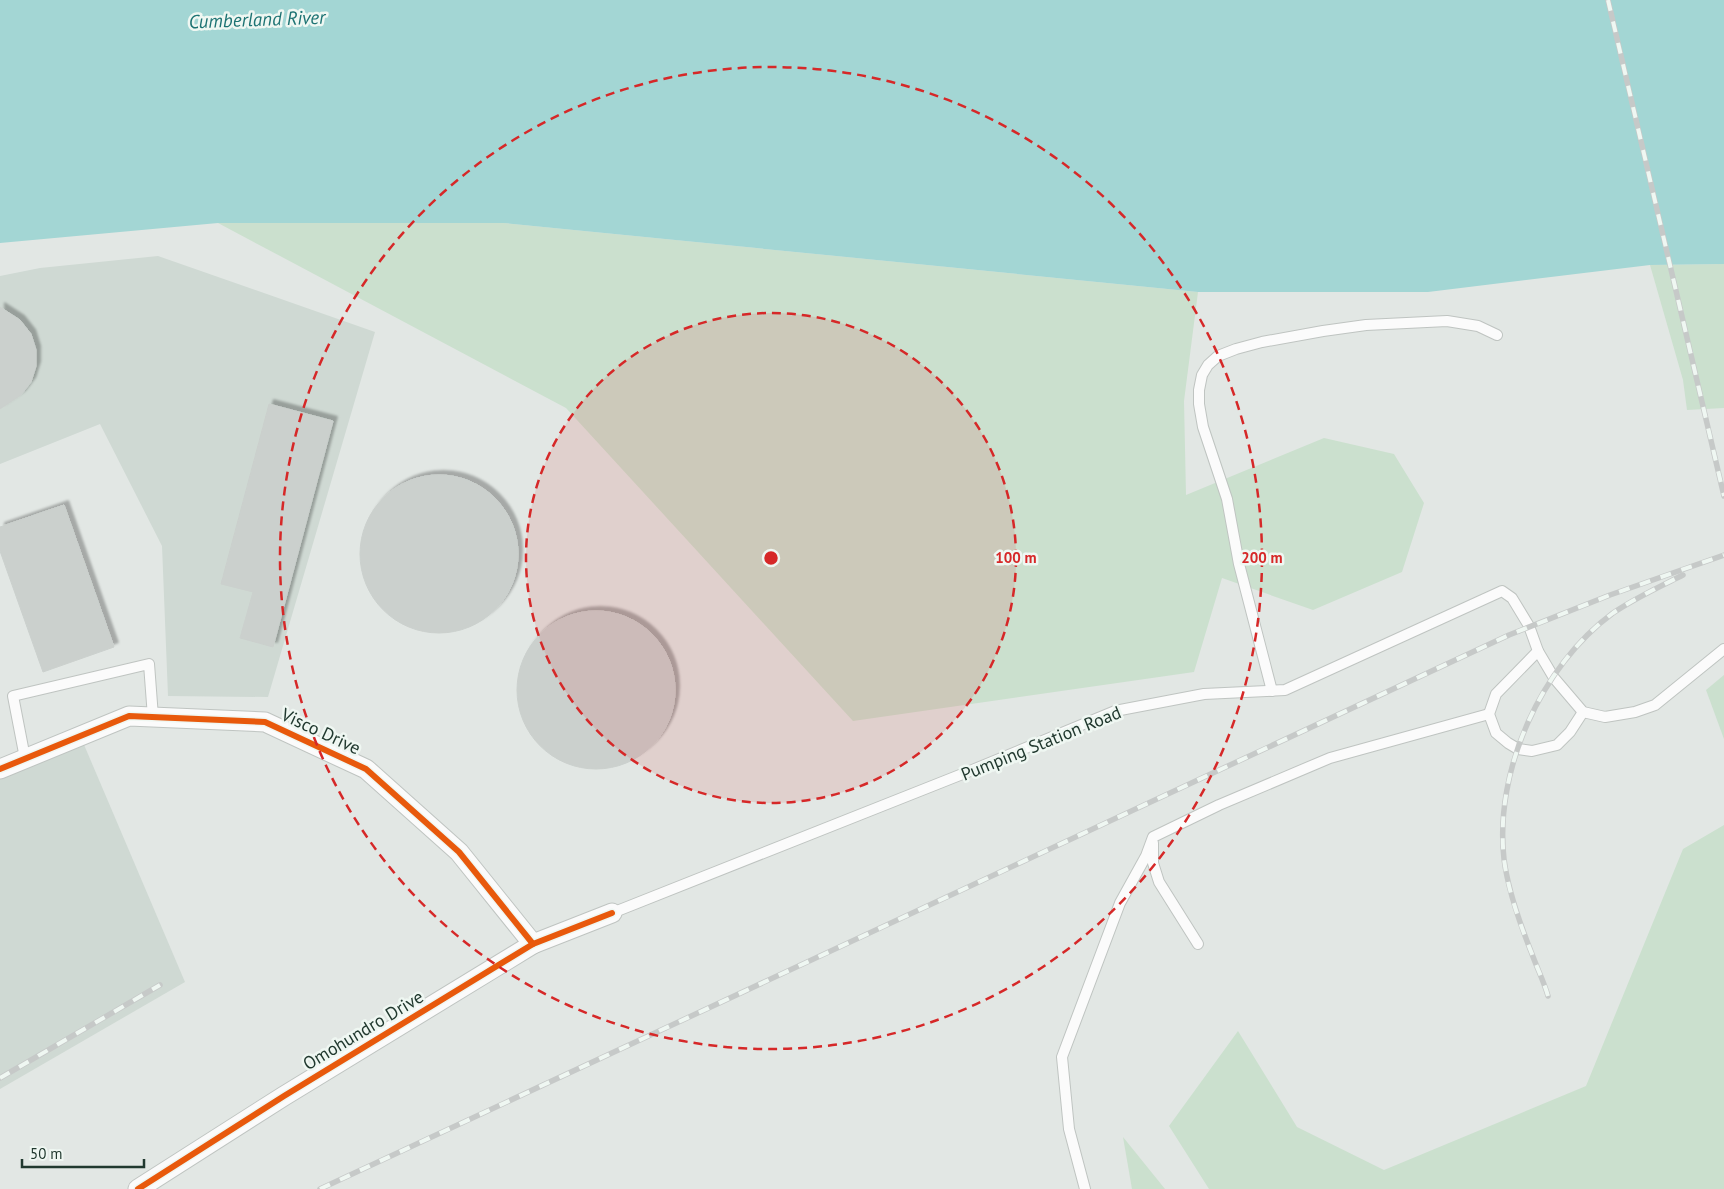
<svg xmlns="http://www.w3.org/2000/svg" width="1724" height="1189" font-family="'PT Sans',sans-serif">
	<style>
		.built { fill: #cfd9d3 }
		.green { fill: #cbe0ce }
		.water { fill: #a3d6d4 }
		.building { fill: #cbd0cd; stroke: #cbd0cd; filter: url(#shadow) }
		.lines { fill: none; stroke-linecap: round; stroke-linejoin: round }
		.service-casing { stroke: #bfc4c1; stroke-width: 12 }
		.minor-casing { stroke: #bfc4c1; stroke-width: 21 }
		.service { stroke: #fbfbfb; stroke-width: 10 }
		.minor { stroke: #fbfbfb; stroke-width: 19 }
		.rail-casing { stroke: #c6c9c8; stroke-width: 5.5 }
		.rail { stroke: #eff7f2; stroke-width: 4; stroke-dasharray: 11; stroke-linecap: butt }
		.cycleway-casing { stroke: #eff7f2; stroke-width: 9 }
		.cycleway { stroke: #e8590c; stroke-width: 6 }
		.ring { fill: none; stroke: #d62828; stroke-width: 2.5; stroke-dasharray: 9 6 }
		.labels { text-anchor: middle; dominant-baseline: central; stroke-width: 5; stroke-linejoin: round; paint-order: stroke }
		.street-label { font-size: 18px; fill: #21392f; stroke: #eff7f2 }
		.water-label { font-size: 19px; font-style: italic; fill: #1d7373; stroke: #eff7f2 }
		.centre { fill: #d62828; stroke: #eff7f2; stroke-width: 2.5 }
		.ring-label { font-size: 15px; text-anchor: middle; font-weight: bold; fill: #d62828; stroke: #eff7f2; stroke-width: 5; stroke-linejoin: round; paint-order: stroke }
	</style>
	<defs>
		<filter id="shadow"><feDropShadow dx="4.5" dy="-4.5" stdDeviation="1" flood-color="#0004"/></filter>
	</defs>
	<rect width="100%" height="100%" fill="#e2e7e4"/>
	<g class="built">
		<polygon points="158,256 375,332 268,697 168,696 162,546 100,424 0,464 0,276 40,268"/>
		<polygon points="82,740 185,982 0,1089 0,774"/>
	</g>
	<g class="green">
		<polygon points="218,223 504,223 1198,292 1184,401 1186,495 1324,438 1394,454 1424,503 1402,572 1313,610 1222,578 1194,672 853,721 566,408"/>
		<polygon points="1724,264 1724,408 1687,410 1683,380 1650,265"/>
		<polygon points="1724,675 1724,739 1706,690"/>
		<polygon points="1724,825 1724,1189 1209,1189 1169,1126 1238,1031 1297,1127 1384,1170 1586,1086 1683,849"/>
		<polygon points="1123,1137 1165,1189 1132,1189"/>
	</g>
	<polygon class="water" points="0,0 1724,0 1724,264 1650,265 1428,292 1198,292 504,223 218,223 0,243"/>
	<g class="building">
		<polygon points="0,307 20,320 31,334 36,350 36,366 31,382 21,395 0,409"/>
		<polygon points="269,404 333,421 273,647 240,638 253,592 221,584"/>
		<circle cx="439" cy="554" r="79"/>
		<polygon points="64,505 114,647 43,672 0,551 0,527"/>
		<circle cx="596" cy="690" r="79"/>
	</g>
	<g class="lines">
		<defs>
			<g id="service">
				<polyline points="1538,651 1496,694 1489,714 1496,733 1508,743 1518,749 1532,751 1557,745 1570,732 1583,712"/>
				<polyline points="1272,691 1239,564 1227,499 1203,427 1199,404 1199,390 1202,375 1208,365 1218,356 1236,349 1262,342 1323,331 1366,325 1447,321 1478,326 1497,335"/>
				<polyline points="25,758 13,696 149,664 153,717"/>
				<polyline points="1153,843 1153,863 1159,882 1198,944"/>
				<polyline points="612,913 970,771 1115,711 1204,694 1285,690 1502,591 1512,598 1529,626 1538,651 1554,678 1583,712 1605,717 1635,712 1655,705 1724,649"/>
				<polyline points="1085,1189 1069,1129 1062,1057 1120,903 1146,856 1153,837 1219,805 1330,758 1489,714"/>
			</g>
			<g id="minor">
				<polyline points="0,769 129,716 265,722 366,769 459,852 533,944"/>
				<polyline points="138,1189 284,1096 533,944 612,913"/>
			</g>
		</defs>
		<use href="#service" class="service-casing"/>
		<use href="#minor" class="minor-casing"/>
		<use href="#service" class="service"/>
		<use href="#minor" class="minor"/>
		<defs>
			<g id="rail">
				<polyline points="1608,0 1724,496"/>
				<path d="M 1548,996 C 1544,982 1537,968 1532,954 C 1520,924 1508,891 1504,859 C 1494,771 1541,666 1613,613 C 1635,598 1659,587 1683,575"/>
				<polyline points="0,1078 160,985"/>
				<polyline points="320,1189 1509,635 1610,595 1724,555"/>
			</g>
		</defs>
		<use href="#rail" class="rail-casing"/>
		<use href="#rail" class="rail"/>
		<defs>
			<g id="cycleway">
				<polyline points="0,769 129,716 265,722 366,769 459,852 533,944"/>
				<polyline points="138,1189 284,1096 533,944 612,913"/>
			</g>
		</defs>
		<use href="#cycleway" class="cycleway-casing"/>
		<use href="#cycleway" class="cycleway"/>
	</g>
	<circle cx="771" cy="558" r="245" fill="#d62828" fill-opacity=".12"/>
	<g class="ring">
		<circle cx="771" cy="558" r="245"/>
		<circle cx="771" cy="558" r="491"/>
	</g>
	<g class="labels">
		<g class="street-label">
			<text transform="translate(321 731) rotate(25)">Visco Drive</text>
			<text transform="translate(1041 743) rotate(-22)">Pumping Station Road</text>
			<text transform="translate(363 1030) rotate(-31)">Omohundro Drive</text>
		</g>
		<g class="water-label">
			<text transform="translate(257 19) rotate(-2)">Cumberland River</text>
		</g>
	</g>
	<circle cx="771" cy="558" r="8" class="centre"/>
	<g class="ring-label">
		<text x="1016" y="563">100 m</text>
		<text x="1262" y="563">200 m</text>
	</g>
	<path d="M22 1159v8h122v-8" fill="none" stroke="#21392f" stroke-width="2.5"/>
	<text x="30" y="1159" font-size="15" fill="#21392f" stroke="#eff7f2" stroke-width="4" paint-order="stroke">50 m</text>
</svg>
